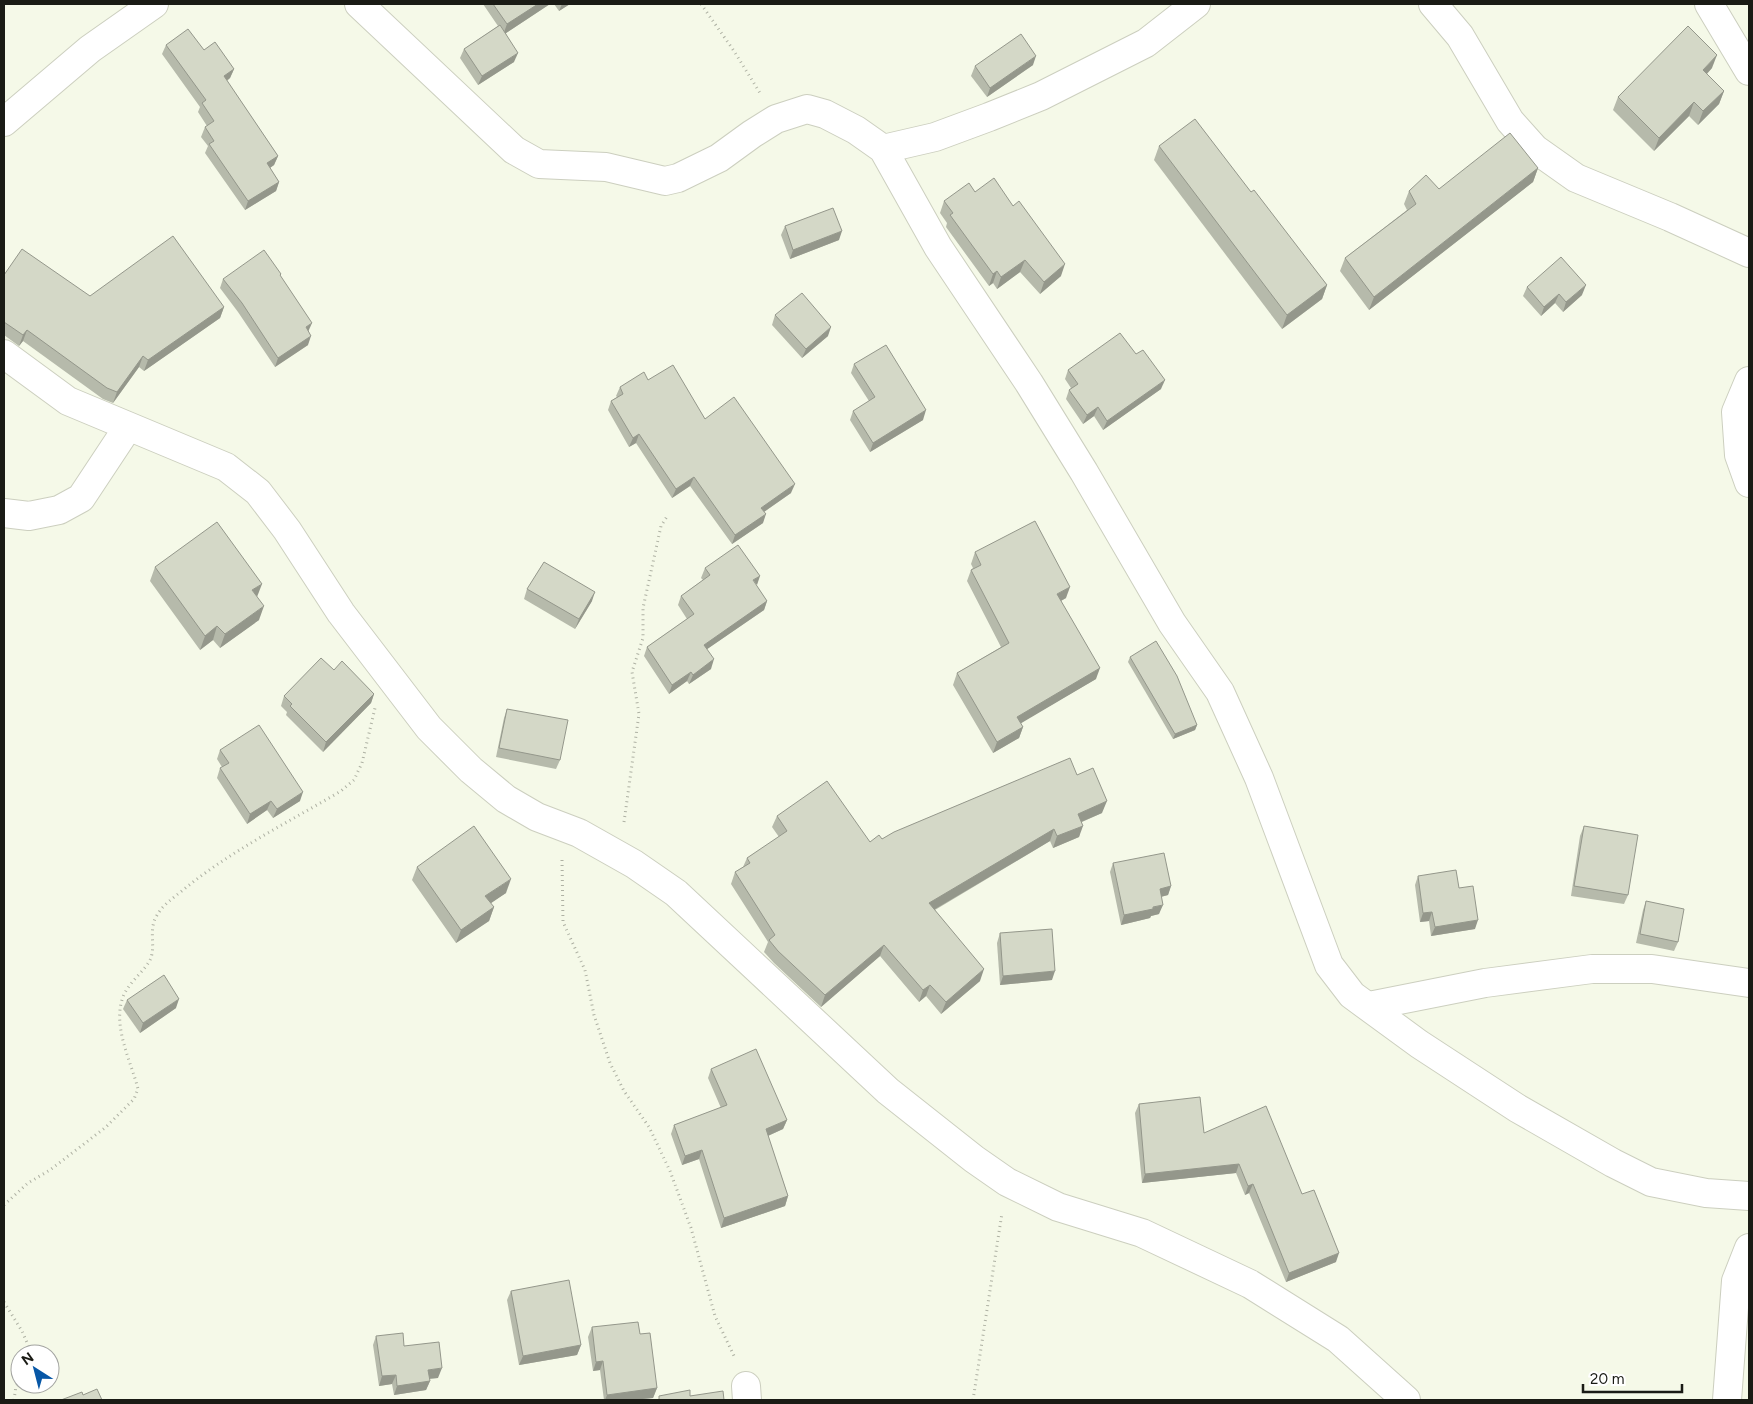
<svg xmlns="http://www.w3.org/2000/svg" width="1753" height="1404" font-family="Figtree,sans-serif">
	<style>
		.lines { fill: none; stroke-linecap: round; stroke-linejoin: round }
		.minor-casing { stroke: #cccfbf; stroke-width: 30 }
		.path { stroke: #aeb1a3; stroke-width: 3; stroke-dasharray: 1 4; stroke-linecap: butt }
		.minor { stroke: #fff; stroke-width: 28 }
		.wall { fill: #b6baab }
		.shaded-wall { fill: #94978b }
		.building { fill: #d4d8c7; stroke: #94978b }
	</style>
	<rect width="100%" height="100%" fill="#f5f9e8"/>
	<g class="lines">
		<defs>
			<g id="minor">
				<polyline points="359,4 514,150 539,164 606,167 665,181 678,178 719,158 752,134 776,119 807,109 825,114 856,130 883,149 938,247 1029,383 1084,472 1172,623 1220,692 1259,778 1329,965 1352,995 1419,1044 1517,1108 1613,1163 1651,1182 1706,1193 1749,1196"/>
				<polyline points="1433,4 1460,36 1510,121 1535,149 1576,178 1670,217 1749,253"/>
				<polyline points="1709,4 1749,71"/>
				<polyline points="4,122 90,49 154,4"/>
				<polyline points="883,149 935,137 989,117 1041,96 1146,43 1196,4"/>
				<polyline points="4,354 68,401 226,467 258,492 287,530 341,613 429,728 471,770 506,799 537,817 579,833 634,864 676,893 888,1091 974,1159 1007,1182 1058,1207 1142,1233 1250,1284 1338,1339 1406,1400"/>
				<polyline points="1749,381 1736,412 1739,455 1749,483"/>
				<polyline points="4,513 29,516 59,510 81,498 128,427"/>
				<polyline points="1369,1006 1485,983 1592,969 1652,969 1749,983"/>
				<polyline points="746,1386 747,1400"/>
				<polyline points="1727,1400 1736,1281 1749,1248"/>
			</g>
		</defs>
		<use href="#minor" class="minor-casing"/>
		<g class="path">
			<polyline points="701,4 734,51 760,93"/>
			<polyline points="624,822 639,714 632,672 643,638 643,608 661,526 668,515"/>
			<polyline points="562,860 563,922 585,970 594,1015 610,1063 624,1091 649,1127 670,1171 691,1228 715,1316 735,1358"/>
			<path d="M 4,1205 L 28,1183 L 50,1170 L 106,1127 L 134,1099 L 138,1089 C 131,1061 112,1026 123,997 C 128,983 143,973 150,960 C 156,947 149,933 155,919 C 161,906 172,899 183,890 C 232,850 287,823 341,791 L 354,780 L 362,763 L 375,708"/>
			<polyline points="4,1302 22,1331 32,1354"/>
			<polyline points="14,1400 16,1386 20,1382"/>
			<polyline points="973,1400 1002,1213"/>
		</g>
		<use href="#minor" class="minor"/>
	</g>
	<g class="wall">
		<polygon points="483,4 550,4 506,33 514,62 478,85 460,58 464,49 498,26"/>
		<polygon points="554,4 570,4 559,11"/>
		<polygon points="166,45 204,50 234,69 230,78 227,81 278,156 274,165 270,168 279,182 276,191 245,210 205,153 208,146 201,137 205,127 207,126 198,112 200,107 162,54"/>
		<polygon points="1033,65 987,97 971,76 975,66"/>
		<polygon points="1712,68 1707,74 1724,91 1719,104 1698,125 1689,116 1654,151 1613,110 1618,97"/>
		<polygon points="1159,146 1251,192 1327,285 1322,299 1282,329 1154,160"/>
		<polygon points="1538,168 1533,182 1369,310 1340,271 1345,258 1407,210 1404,204 1409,191 1439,189"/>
		<polygon points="975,192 1061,276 1040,294 1020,272 997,289 993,283 989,286 946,227 947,223 940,213 944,201"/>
		<polygon points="785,226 839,240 790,259 781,235"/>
		<polygon points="4,275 90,296 224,307 220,318 144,371 139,367 113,403 103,399 23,341 19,346 4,335"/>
		<polygon points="280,276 308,332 308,345 275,367 238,312 220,288 223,279"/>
		<polygon points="1527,287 1582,295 1563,312 1555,303 1541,316 1523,296"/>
		<polygon points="775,315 828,336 802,358 772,325"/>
		<polygon points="854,364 923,420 870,452 850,420 853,411 869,401 851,373"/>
		<polygon points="1068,370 1161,389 1103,430 1094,416 1083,424 1066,399 1069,390 1071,388 1065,379"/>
		<polygon points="648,380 705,419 791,493 764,512 763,523 732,544 690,486 672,498 636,443 629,447 608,410 611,401 617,397 616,396 620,387"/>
		<polygon points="975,552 1066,598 1061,601 1096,679 1020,723 1023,727 1019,738 993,753 953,685 957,673 1001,647 967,581 971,570 973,568 971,564"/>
		<polygon points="155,567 257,597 259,620 220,648 213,640 200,650 150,581"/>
		<polygon points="705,568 756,585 767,601 764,610 707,649 711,669 689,684 687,681 669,694 644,656 647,647 687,619 678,605 681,596 703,580 701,578"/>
		<polygon points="527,589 592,601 575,629 524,599"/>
		<polygon points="1130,657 1197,725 1195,730 1173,739 1128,662"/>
		<polygon points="334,670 374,694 371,703 323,752 286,715 287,712 281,706 284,696"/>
		<polygon points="507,709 560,760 556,769 496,757 504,718"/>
		<polygon points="220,750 300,801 273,818 267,810 247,824 217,778 220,768 222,767 217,759"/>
		<polygon points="1077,775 1102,813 1082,822 1079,837 1053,848 1050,841 935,910 980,981 941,1014 926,996 919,1002 880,956 821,1007 774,963 764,952 768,942 731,884 735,872 743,867 747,858 779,837 772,827 777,816 870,842 882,839"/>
		<polygon points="1584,826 1628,895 1624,904 1571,896 1580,836"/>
		<polygon points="1113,863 1171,886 1168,895 1161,897 1159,914 1151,916 1150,918 1121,925 1110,872"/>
		<polygon points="417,867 506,893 490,903 494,907 489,921 456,943 412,880"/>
		<polygon points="1418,876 1459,888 1475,929 1431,936 1429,921 1420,922 1415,885"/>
		<polygon points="1646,901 1678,942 1674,951 1636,943 1643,910"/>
		<polygon points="1000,933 1052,980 1000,985 997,943"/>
		<polygon points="127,1000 176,1008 140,1033 123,1009"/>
		<polygon points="711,1069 787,1120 783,1129 768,1136 788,1196 785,1206 721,1228 699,1159 682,1165 671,1134 674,1125 721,1108 708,1078"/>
		<polygon points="1139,1104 1204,1133 1302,1194 1336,1262 1286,1282 1249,1193 1245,1195 1236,1173 1142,1183 1135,1113"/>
		<polygon points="511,1291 581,1345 577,1355 519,1365 507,1300"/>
		<polygon points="592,1327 640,1334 657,1388 653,1398 632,1400 604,1400 600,1370 593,1371 588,1337"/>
		<polygon points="376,1336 404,1346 438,1378 429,1379 430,1381 426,1390 394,1395 392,1384 379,1386 373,1345"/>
	</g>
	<g class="shaded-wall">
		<polygon points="538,4 550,4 503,35 507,24"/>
		<polygon points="562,4 570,4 559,11"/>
		<polygon points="518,53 514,62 478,85 482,76"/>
		<polygon points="1717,55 1712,68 1698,83 1703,70"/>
		<polygon points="1036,56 1033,65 987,97 990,88"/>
		<polygon points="234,69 230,78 220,85 224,76"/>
		<polygon points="1724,91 1719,104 1698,125 1703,111"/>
		<polygon points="1694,102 1689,116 1654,151 1659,138"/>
		<polygon points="278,156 274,165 264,172 267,163"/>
		<polygon points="1538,168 1533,182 1369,310 1374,297"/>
		<polygon points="279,182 276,191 245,210 248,201"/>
		<polygon points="842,231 839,240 790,259 793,250"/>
		<polygon points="1025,260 1020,272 997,289 1001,277"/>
		<polygon points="1065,264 1061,276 1040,294 1044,282"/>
		<polygon points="997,271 993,283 989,286 993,274"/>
		<polygon points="1327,285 1322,299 1282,329 1287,315"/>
		<polygon points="1586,285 1582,295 1563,312 1566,302"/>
		<polygon points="1559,294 1555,303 1541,316 1544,307"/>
		<polygon points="224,307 220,318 144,371 148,360"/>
		<polygon points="312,323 308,332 306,327"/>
		<polygon points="831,327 828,336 802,358 806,349"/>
		<polygon points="27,330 23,341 19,346 23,335"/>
		<polygon points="311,336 308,345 275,367 278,358"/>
		<polygon points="143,356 139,367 113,403 117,392"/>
		<polygon points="1165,380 1161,389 1103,430 1107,421"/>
		<polygon points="1098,407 1094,416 1083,424 1087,415"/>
		<polygon points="926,410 923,420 870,452 873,443"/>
		<polygon points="639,434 636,443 629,447 633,438"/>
		<polygon points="694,477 690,486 672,498 676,489"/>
		<polygon points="795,484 791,493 758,516 761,508"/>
		<polygon points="766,514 763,523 732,544 735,535"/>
		<polygon points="760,576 757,585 753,580"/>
		<polygon points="262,584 257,597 252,590"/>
		<polygon points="1070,587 1066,598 1053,605 1057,594"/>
		<polygon points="595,592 592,601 575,629 579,619"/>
		<polygon points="767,601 764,610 700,654 704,645"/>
		<polygon points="264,606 259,620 220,648 225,634"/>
		<polygon points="217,626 213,640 200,650 205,636"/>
		<polygon points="714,659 711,669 689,684 693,675"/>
		<polygon points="1100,668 1096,679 1013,728 1017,717"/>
		<polygon points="691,672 687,681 669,694 672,685"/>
		<polygon points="374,694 371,703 323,752 326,742"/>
		<polygon points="1197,725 1195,730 1173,739 1175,734"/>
		<polygon points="1023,727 1019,738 993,753 997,742"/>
		<polygon points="303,792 300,801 273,818 277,809"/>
		<polygon points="271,801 267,810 247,824 250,814"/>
		<polygon points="1107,801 1102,813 1074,825 1078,814"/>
		<polygon points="1083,826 1079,837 1053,848 1057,836"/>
		<polygon points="1054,829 1050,841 925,915 929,903"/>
		<polygon points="511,879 506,893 481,910 485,896"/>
		<polygon points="1171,886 1168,895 1156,898 1160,889"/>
		<polygon points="1163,905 1159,914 1151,916 1150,918 1121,925 1124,915"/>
		<polygon points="494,907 489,921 456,943 461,930"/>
		<polygon points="1432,912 1429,921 1420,922 1423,913"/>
		<polygon points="1478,920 1475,929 1431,936 1435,927"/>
		<polygon points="884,945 880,956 821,1007 825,995"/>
		<polygon points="984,969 980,981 941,1014 946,1002"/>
		<polygon points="1055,971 1052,980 1000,985 1003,976"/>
		<polygon points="930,985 926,996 919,1002 923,990"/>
		<polygon points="179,999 176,1008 140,1033 143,1023"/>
		<polygon points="787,1120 783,1129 763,1138 766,1129"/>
		<polygon points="702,1150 699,1159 682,1165 685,1156"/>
		<polygon points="1239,1164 1236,1173 1142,1183 1145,1174"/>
		<polygon points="1253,1184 1249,1193 1245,1195 1248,1186"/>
		<polygon points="788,1196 785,1206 721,1228 724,1218"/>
		<polygon points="1339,1253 1336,1262 1286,1282 1289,1273"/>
		<polygon points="581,1345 577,1355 519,1365 523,1356"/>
		<polygon points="603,1361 600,1370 593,1371 596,1362"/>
		<polygon points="442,1368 438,1378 424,1379 428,1370"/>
		<polygon points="396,1375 392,1384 379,1386 382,1376"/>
		<polygon points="430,1381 426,1390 394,1395 397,1386"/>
		<polygon points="657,1388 653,1398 632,1400 605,1400 607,1395"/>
	</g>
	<g class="building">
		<polygon points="493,4 538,4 507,24"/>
		<polygon points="500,25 518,53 482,76 464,49"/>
		<polygon points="1688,26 1717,55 1703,70 1724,91 1703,111 1694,102 1659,138 1618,97"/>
		<polygon points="188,29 204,50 215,42 234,69 224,76 278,156 267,163 279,182 248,201 209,144 214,141 205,127 214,121 202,103 206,100 166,45"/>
		<polygon points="1021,34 1036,56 990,88 975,66"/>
		<polygon points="1195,119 1251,192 1254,190 1327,285 1287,315 1159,146"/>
		<polygon points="1510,133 1538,168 1374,297 1345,258 1416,204 1409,191 1426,175 1439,189"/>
		<polygon points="994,178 1013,206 1019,201 1065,264 1044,282 1025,260 1001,277 997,271 993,274 950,215 953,213 944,201 969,183 975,192"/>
		<polygon points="833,208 842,231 793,250 785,226"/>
		<polygon points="173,236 224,307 148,360 143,356 117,392 107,388 27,330 23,335 4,322 4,275 22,249 90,296"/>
		<polygon points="264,250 281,274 280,275 312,323 306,327 311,336 278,358 242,303 223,279"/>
		<polygon points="1561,257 1586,285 1566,302 1559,294 1544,307 1527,287"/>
		<polygon points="802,293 831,327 806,349 775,315"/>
		<polygon points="1120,333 1136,354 1143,350 1165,380 1107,421 1098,407 1087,415 1069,390 1078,384 1068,370"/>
		<polygon points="886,345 926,410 873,443 853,411 875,397 854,364"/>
		<polygon points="673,365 705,419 734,397 795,484 761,508 766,514 735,535 694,477 676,489 639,434 633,438 611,401 623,394 620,387 644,372 648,380"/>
		<polygon points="1035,521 1070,587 1057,594 1100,668 1017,717 1023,727 997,742 957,673 1009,643 971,570 981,565 975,552"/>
		<polygon points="217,522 262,584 252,590 264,606 225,634 217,626 205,636 155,567"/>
		<polygon points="738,545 760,576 753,580 767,601 704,645 714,659 693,675 691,672 672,685 647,647 694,614 681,596 710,575 705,568"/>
		<polygon points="544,562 595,592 579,619 527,589"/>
		<polygon points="1156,641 1177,676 1197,725 1175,734 1130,657"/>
		<polygon points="321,658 334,670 342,661 374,694 326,742 290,706 292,704 284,696"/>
		<polygon points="507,709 568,720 560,760 499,748"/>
		<polygon points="259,725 303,792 277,809 271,801 250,814 220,768 229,763 220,750"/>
		<polygon points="1070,758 1077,775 1093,768 1107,801 1078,814 1083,826 1057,836 1054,829 929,903 984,969 946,1002 930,985 923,990 884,945 825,995 778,951 769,940 775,935 735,872 750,863 747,858 787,831 777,816 827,781 870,842 879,835 882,839 894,832"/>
		<polygon points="474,826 511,879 485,896 494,907 461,930 417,867"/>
		<polygon points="1584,826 1638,835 1628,895 1574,886"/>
		<polygon points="1164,853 1171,886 1160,889 1163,905 1153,907 1153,909 1124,915 1113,863"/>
		<polygon points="1456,870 1459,888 1473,886 1478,920 1435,927 1432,912 1423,913 1418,876"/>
		<polygon points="1646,901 1684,909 1678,942 1640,934"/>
		<polygon points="1052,929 1055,971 1003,976 1000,933"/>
		<polygon points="164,975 179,999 143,1023 127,1000"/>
		<polygon points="756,1049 787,1120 766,1129 788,1196 724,1218 702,1150 685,1156 674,1125 727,1105 711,1069"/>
		<polygon points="1200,1097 1204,1133 1266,1106 1302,1194 1314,1190 1339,1253 1289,1273 1253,1184 1248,1186 1239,1164 1145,1174 1139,1104"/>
		<polygon points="569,1280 581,1345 523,1356 511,1291"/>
		<polygon points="638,1322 640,1334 650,1333 657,1388 607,1395 603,1361 596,1362 592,1327"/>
		<polygon points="403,1333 404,1346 439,1342 442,1368 428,1370 430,1381 397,1386 396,1375 382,1376 376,1336"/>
		<polygon points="97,1389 102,1400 61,1400 82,1392 83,1395"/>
		<polygon points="690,1390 690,1396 723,1391 724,1400 659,1400 659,1396"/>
	</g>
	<rect width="1753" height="1404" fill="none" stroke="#1a1b15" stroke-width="10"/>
	<g transform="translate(35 1369) rotate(324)"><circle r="24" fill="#ffffff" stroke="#a3a4a1"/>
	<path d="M0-4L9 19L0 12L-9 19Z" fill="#0757a6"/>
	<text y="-8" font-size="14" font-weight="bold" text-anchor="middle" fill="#1a1b15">N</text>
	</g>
	<path d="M1583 1384v8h99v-8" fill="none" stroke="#1a1b15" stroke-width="2.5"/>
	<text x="1590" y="1384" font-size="15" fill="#1a1b15" stroke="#ffffff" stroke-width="4" paint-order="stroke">20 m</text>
</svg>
